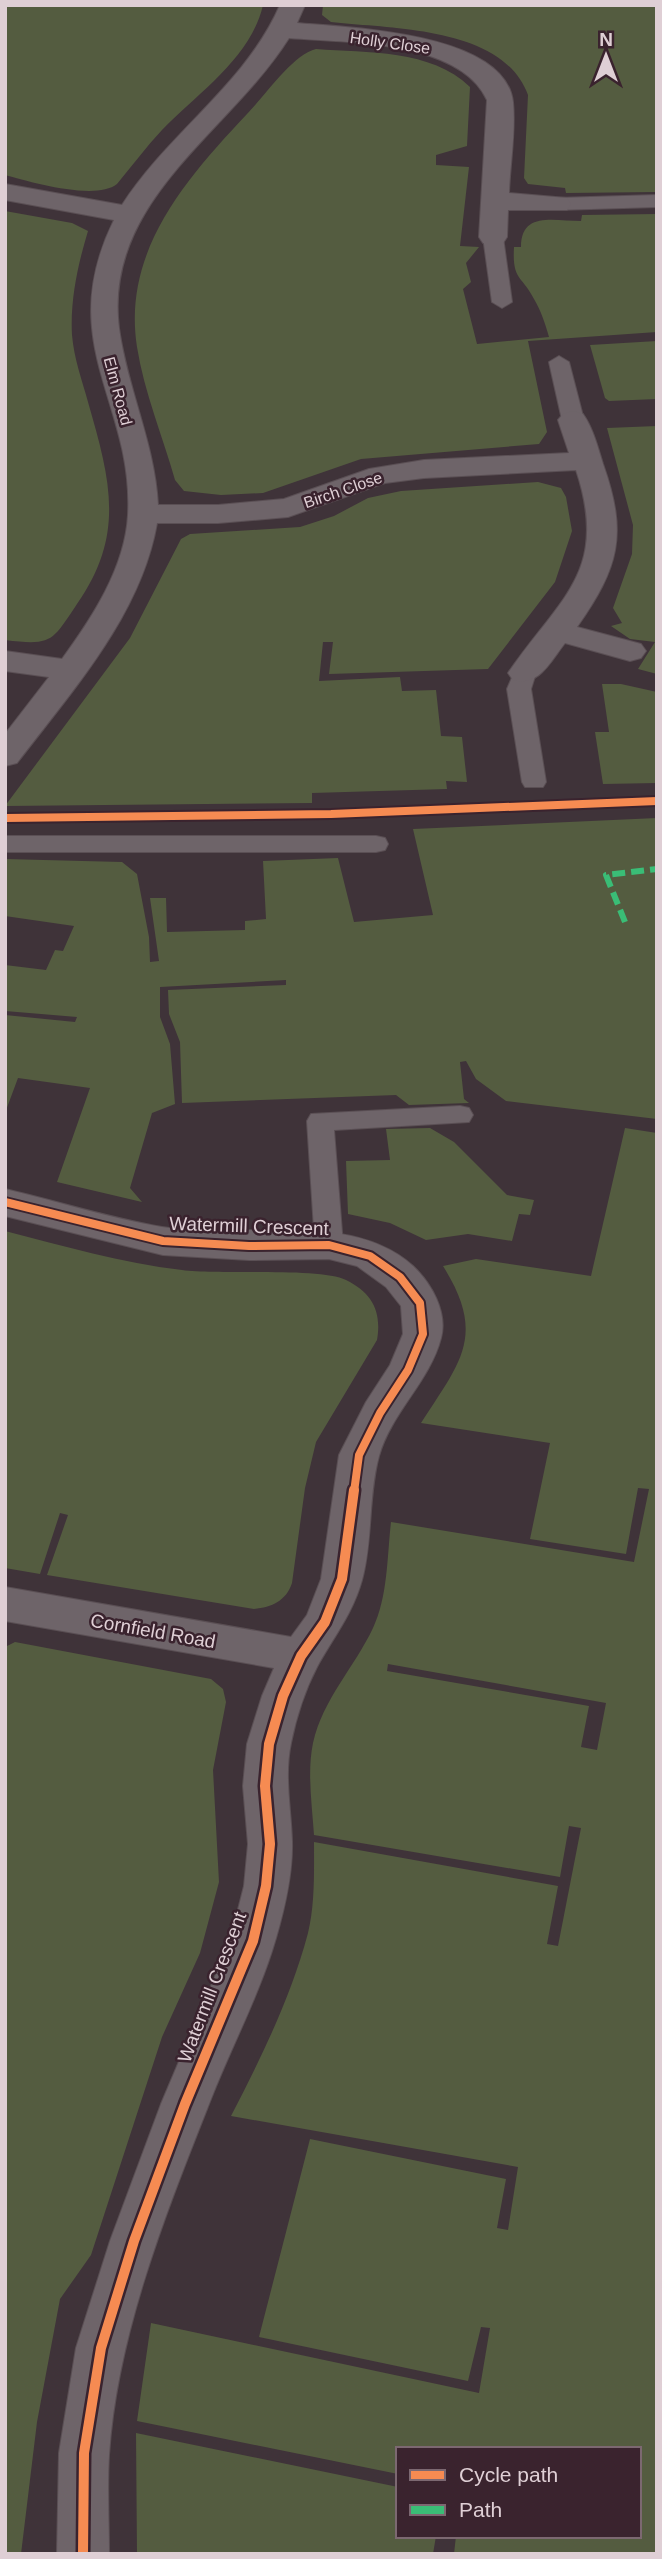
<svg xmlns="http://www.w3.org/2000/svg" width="662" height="2559" font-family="Arial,sans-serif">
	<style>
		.green { fill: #545c40; fill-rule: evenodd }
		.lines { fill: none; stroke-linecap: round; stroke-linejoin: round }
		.service-casing { stroke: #5a4f54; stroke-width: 2 }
		.minor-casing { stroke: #5a4f54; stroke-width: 2 }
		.service { fill: #6e6469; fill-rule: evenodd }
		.minor { fill: #6e6469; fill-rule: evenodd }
		.quiet { stroke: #3abd76; stroke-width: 6; stroke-dasharray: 13 6; stroke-linecap: butt }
		.cycleway-far1-casing { stroke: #3a232e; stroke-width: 12 }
		.cycleway-casing { stroke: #3a232e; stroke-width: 15 }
		.cycleway-far1 { stroke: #f68b52; stroke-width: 8 }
		.cycleway { stroke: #f68b52; stroke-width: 10 }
		.labels { text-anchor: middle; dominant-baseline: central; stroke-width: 5; stroke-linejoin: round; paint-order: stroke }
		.far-street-label { font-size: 16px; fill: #dfcfd5; stroke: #3a232e }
		.street-label { font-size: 19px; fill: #dfcfd5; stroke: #3a232e }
	</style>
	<rect width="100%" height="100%" fill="#3f3339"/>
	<g class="green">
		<path d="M 5,5 L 263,5 C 251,58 198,93 162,130 C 146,147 132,166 117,184 C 96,201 30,182 5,175 Z"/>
		<path d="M 323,5 L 657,5 L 657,192 L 566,193 L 565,188 L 528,184 L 524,178 L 528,95 C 503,26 391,29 331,22 L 322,15 Z"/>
		<path d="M 316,49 C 367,53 431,49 470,87 L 467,146 L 436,155 L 436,165 L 469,167 L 460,246 L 479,247 L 466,263 L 471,282 L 463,289 L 477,344 L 549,337 C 545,323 541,311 534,299 C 522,275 512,281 514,247 L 521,247 C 521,211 554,221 581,221 L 582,215 L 657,214 L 657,332 L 528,341 L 547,432 L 539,444 L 361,459 L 263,493 L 221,495 L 184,491 L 175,480 C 163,437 144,392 137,347 C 122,251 186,179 247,114 C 264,97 293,54 316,49 Z"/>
		<path d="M 5,211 L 72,223 L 88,231 C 78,264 70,300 72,335 C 74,359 82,380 88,402 C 110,479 126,534 77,604 C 52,641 53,646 5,640 Z"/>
		<polygon points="657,341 657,399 609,401 605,398 590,345"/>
		<polygon points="657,426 657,674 638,669 655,642 630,639 611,626 622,623 613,608 632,554 633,525 607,428"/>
		<polygon points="538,482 561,488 566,497 572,531 555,582 488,669 329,674 333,642 323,642 319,681 400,677 402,691 436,690 441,736 462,737 467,782 446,781 447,789 312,793 312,803 5,806 130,638 181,539 190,534 300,527 334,516 368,498 401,491"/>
		<polygon points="602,684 621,684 657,692 657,783 603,784 595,732 609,732"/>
		<polygon points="657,818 657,1119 506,1101 476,1079 466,1061 460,1062 464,1099 469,1103 409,1105 396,1095 182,1103 180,1042 169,1014 168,990 286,985 286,980 160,987 160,1017 170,1044 175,1104 152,1113 130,1188 142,1202 57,1182 90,1088 18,1078 5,1113 5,1015 75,1022 77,1017 5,1011 5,965 46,970 55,950 63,951 74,926 5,916 5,859 122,862 137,874 149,937 150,962 159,961 150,898 166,898 167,932 245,930 245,921 266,919 263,861 338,858 354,922 433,915 413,829"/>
		<polygon points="430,1128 454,1142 507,1195 534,1200 530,1215 519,1214 512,1241 468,1234 426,1240 390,1223 348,1214 346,1161 390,1160 386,1129"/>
		<path d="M 625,1128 L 657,1133 L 657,2554 L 454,2554 L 456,2536 L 639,2536 L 639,2449 L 398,2449 L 398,2474 L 137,2421 L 151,2323 L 479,2393 L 490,2328 L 481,2327 L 468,2381 L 259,2337 L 310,2139 L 506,2179 L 497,2228 L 508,2230 L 518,2167 L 231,2116 C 261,2058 291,1997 308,1933 C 315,1904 314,1873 314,1842 L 558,1886 L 547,1944 L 558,1946 L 581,1828 L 569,1826 L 560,1877 L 314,1835 C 312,1805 307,1772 313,1743 C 323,1699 354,1668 373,1628 C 388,1596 387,1557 391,1522 L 634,1562 L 649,1489 L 638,1488 L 626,1554 L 530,1539 L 550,1443 L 421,1423 C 460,1362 487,1336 443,1266 L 476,1259 L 591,1276 ZM 388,1664 L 606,1703 L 597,1750 L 581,1747 L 589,1706 L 387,1671 Z"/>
		<path d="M 5,1231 C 64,1246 121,1263 182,1270 C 218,1275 321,1267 346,1280 C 372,1293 382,1311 377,1340 L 316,1442 L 305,1488 L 292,1583 C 286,1601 272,1607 254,1609 L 47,1575 L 68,1515 L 60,1513 L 40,1574 L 5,1568 Z"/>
		<polygon points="15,1642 211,1679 223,1689 226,1702 213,1770 219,1882 200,1953 162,2037 91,2255 60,2299 37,2422 21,2554 5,2554 5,1647"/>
		<polygon points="136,2433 398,2487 398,2536 436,2536 433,2554 137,2554"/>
	</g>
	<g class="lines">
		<defs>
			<g id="service">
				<polygon points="657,195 657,207 557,210 547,204 557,198"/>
				<polygon points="493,231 503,237 512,302 502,308 492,302 483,237"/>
				<polygon points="559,356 569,362 584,420 581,425 573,426 562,420 549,362"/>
				<polygon points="524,666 532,668 536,673 531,689 546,782 543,787 525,787 522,782 507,689 516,668"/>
				<polygon points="5,836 376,836 385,838 388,844 385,850 376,852 5,852"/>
				<polygon points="460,1106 469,1108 473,1115 469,1122 334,1130 343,1245 339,1252 329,1255 319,1252 315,1245 307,1121 311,1114"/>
			</g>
			<g id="minor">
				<path d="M 280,5 L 305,5 L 297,23 C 350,28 505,32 513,102 C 516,131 510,164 509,193 L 567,198 L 571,204 L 567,210 L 508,210 L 507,237 L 503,243 L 483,243 L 479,237 L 487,100 C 460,40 347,43 289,38 C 230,132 103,200 119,328 C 127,388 155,444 158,505 L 218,505 L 284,499 L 369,469 L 424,460 L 569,453 L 558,420 L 563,414 L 573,411 L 583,414 C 593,428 598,448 603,464 C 628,535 619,567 577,627 L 641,644 L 646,651 L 641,658 L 630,661 L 565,643 C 550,662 539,687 513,680 L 508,673 C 560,597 610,572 576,470 L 424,478 L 385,483 L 288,517 L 218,523 L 157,523 C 141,615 72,691 17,763 L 5,766 L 5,734 L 49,677 L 5,671 L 5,651 L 62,659 C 92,618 125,568 128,515 C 134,402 53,344 114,220 L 5,200 L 5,184 L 122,205 C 168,133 246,84 280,5 Z"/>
				<path d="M 5,1189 C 57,1201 109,1218 162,1227 C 240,1240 350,1209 413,1266 C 431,1283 448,1312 441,1338 C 430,1381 391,1413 379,1456 C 368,1496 373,1540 362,1580 C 353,1613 333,1638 317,1667 C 305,1690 296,1718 291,1743 C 284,1776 291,1808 292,1841 C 293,1873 285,1907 276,1938 C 260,1994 230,2049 209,2104 C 165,2215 117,2335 109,2455 C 107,2488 109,2521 109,2554 L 57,2554 L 59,2453 L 76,2348 L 110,2241 L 161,2104 L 230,1941 L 244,1886 L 248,1844 L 243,1786 L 247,1744 L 262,1696 L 274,1668 L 5,1621 L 5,1587 L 291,1637 L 307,1615 L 321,1579 L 339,1455 L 366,1402 L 390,1365 L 403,1334 L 401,1306 L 386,1287 L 357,1266 L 329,1259 L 249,1260 L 163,1255 L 5,1216 Z"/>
			</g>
		</defs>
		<use href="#service" class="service-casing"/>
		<use href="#minor" class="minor-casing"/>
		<use href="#service" class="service"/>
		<use href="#minor" class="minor"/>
		<polyline class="quiet" points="625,922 606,875 657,869"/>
		<defs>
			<g id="cycleway-far1">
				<polyline points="5,818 331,814 657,801"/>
				<polyline points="5,1202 163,1241 249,1246 329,1245 370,1256 400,1277 420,1303 423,1334 408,1370 380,1413 359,1455 354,1492"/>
			</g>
			<polyline id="cycleway" points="83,2554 84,2453 101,2348 134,2241 185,2104 253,1941 266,1886 270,1844 265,1786 269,1744 283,1696 301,1656 325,1622 342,1579 354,1490"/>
		</defs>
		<use href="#cycleway-far1" class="cycleway-far1-casing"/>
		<use href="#cycleway" class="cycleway-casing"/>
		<use href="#cycleway-far1" class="cycleway-far1"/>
		<use href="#cycleway" class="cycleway"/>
	</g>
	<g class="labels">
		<g class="far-street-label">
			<text transform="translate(390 43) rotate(8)">Holly Close</text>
			<text transform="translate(118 391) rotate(75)">Elm Road</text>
			<text transform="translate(343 490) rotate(-19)">Birch Close</text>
		</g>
		<g class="street-label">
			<text transform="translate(249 1226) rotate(2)">Watermill Crescent</text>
			<text transform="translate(153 1631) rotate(10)">Cornfield Road</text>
			<text transform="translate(212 1987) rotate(-69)">Watermill Crescent</text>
		</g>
	</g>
	<rect width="662" height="2559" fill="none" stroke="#dfcfd5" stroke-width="14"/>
	<rect x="396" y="2447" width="245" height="91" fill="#3a232e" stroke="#7c6871" stroke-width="2"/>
	<rect x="410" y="2470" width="35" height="10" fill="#f68b52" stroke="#7c6871" stroke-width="2"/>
	<text x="459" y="2482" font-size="21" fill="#dfcfd5">Cycle path</text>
	<rect x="410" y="2505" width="35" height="10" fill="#3abd76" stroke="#7c6871" stroke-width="2"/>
	<text x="459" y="2517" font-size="21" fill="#dfcfd5">Path</text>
	<g transform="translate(606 56)" stroke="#3a232e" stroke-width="5" paint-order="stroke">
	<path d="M0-5L12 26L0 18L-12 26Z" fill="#dfcfd5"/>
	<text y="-10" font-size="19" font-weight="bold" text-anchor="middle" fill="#dfcfd5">N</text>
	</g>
</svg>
